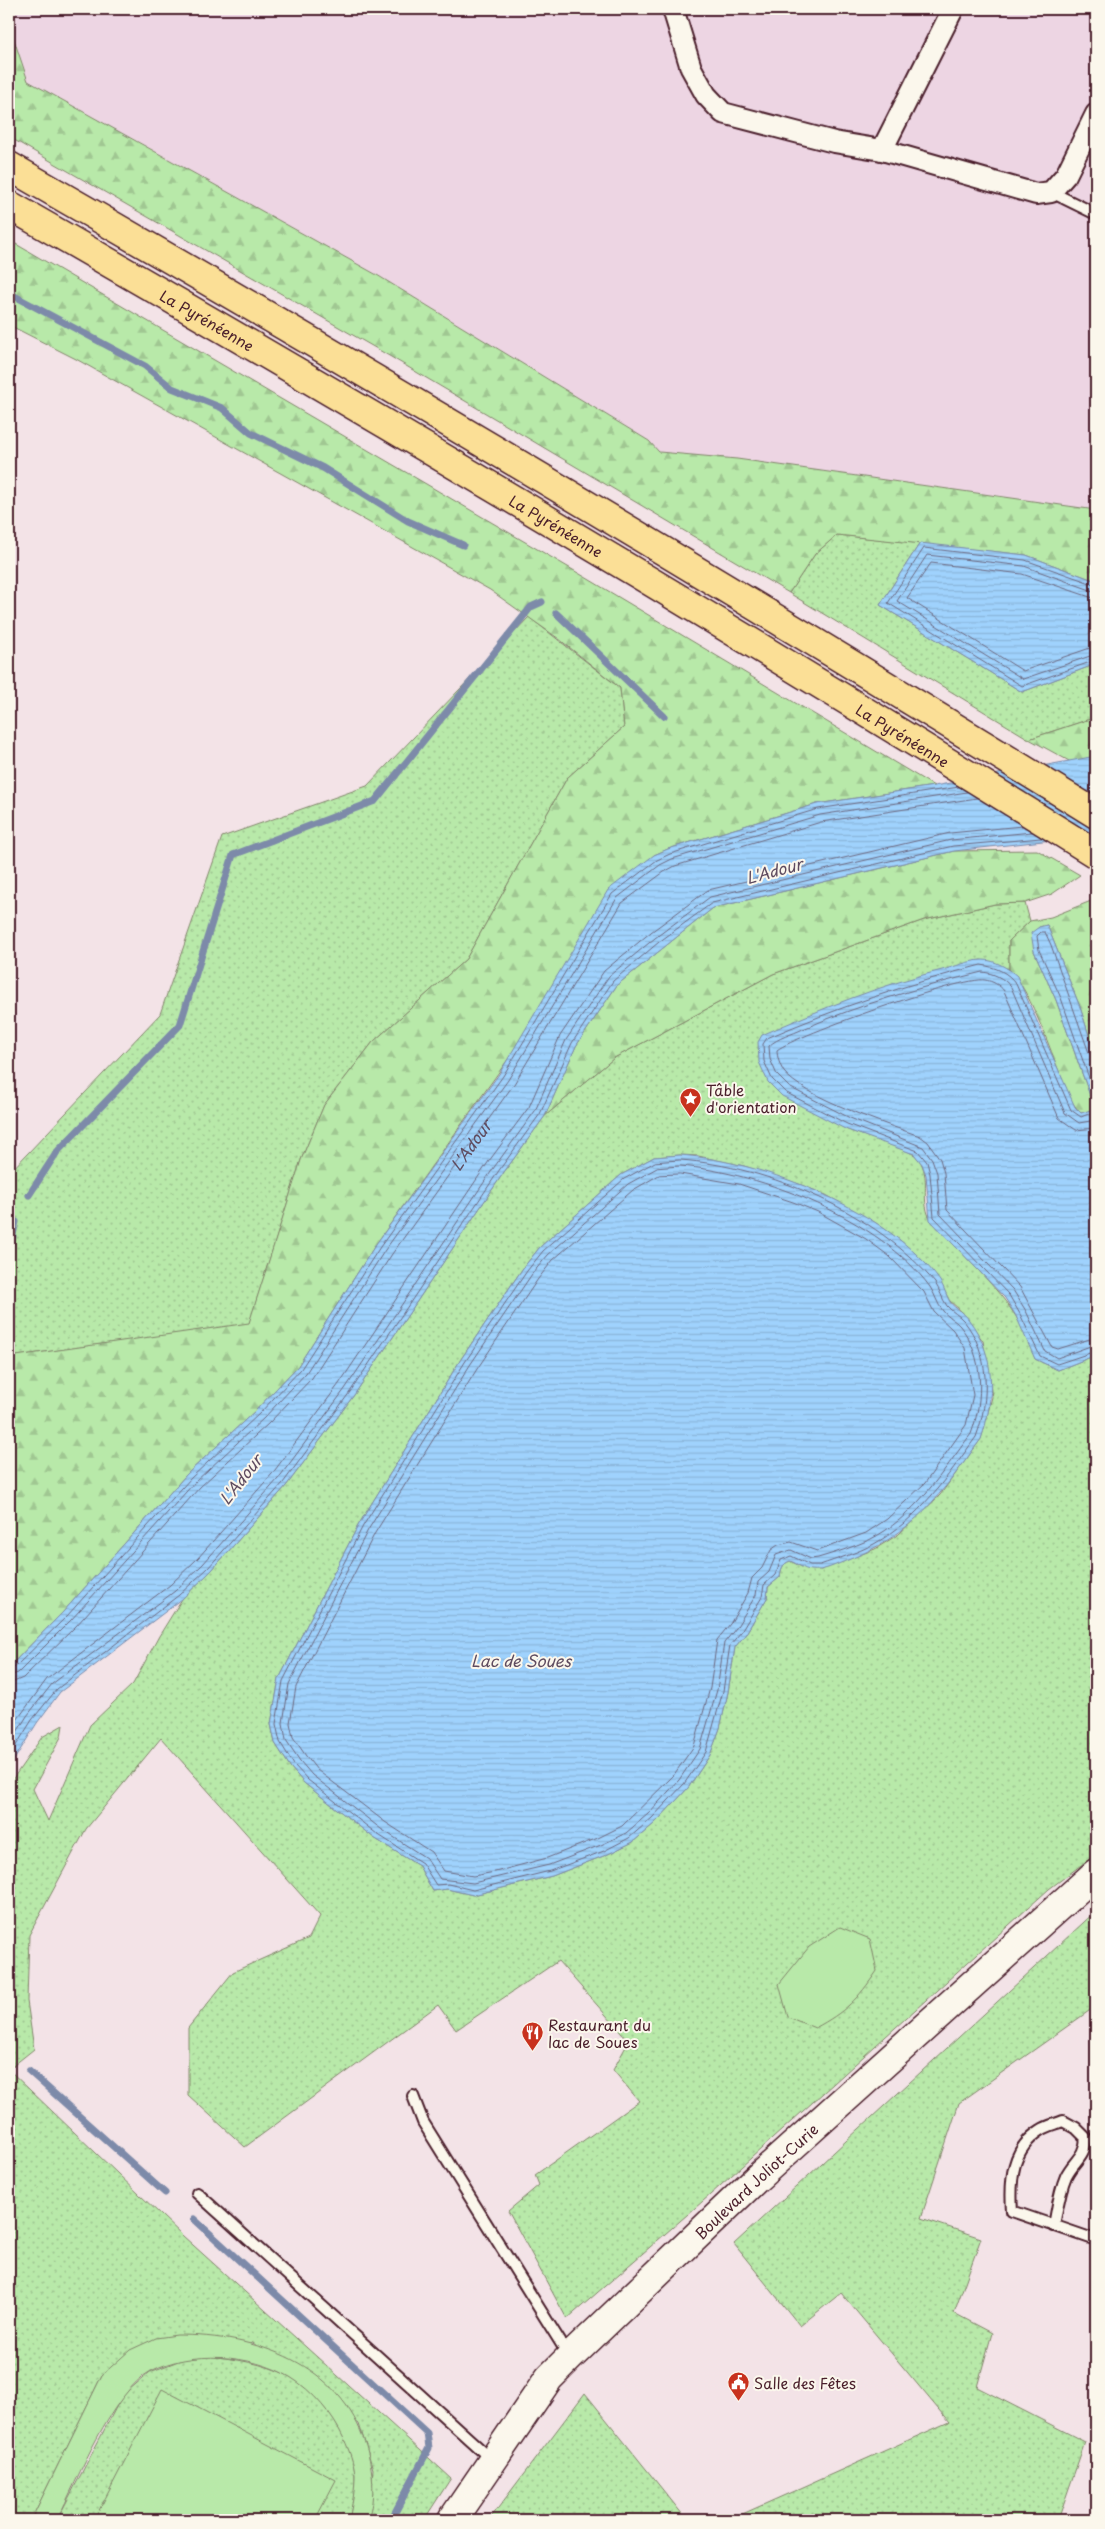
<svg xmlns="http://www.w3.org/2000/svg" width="1105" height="2529" font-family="'Playpen Sans',sans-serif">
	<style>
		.built { fill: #edd5e3 }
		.grass { fill: url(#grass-dots); stroke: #81846a; fill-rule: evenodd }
		.forest { fill: url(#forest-firs); stroke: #81846a }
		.park { fill: #b8e9a9; stroke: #81846a }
		.water { fill: url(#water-rules); stroke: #7d8aa9 }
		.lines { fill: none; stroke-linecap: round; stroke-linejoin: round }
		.shore { stroke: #6c677f; stroke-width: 1 }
		.stream { stroke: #7d8aa9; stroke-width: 7 }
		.service-casing { stroke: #4a1f2b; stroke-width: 14 }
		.minor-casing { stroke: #4a1f2b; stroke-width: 24 }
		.secondary-casing { stroke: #4a1f2b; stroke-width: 31 }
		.motorway-casing { stroke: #4a1f2b; stroke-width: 31 }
		.service { stroke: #fbf7ec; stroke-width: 10 }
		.minor { stroke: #fbf7ec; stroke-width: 20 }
		.secondary { stroke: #fbf7ec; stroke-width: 28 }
		.motorway { stroke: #fbdf96; stroke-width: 28 }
		.labels { text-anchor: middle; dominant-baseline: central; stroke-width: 4; stroke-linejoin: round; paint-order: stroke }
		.street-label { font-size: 15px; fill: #4a1f2b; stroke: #fbf7ec }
		.poi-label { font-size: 15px; fill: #4a1f2b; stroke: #fbf7ec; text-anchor: start }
		.water-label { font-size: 16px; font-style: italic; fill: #5f4c60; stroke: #fbf7ec }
	</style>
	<defs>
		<pattern id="grass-dots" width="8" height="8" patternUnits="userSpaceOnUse" patternTransform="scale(1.25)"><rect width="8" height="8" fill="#b8e9a9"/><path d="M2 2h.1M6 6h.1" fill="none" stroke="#a0c792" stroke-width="1.8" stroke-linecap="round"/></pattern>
		<pattern id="forest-firs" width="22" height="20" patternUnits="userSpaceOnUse" patternTransform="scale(1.25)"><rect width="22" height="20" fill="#b8e9a9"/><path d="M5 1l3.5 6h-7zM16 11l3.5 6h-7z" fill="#a0c792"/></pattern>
		<pattern id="water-rules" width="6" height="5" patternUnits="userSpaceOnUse" patternTransform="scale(1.25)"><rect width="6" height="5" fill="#9fd2fd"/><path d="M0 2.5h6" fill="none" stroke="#8ab4d9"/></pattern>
	</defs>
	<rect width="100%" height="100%" fill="#f3e3e7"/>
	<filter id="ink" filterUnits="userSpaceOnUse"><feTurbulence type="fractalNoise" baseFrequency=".02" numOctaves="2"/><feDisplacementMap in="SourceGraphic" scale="10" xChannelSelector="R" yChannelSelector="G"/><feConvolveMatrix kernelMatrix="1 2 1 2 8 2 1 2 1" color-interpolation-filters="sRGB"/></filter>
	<g filter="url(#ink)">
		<polygon class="built" points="9,9 1096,9 1096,510 737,459 659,452 649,441 377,275 27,81 9,25"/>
		<g class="grass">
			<polygon points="837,535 920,543 880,605 1022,692 1096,664 1096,717 1029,739 789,593 815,554"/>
			<polygon points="529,617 620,688 624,727 567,778 466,959 373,1042 324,1105 301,1160 249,1324 9,1357 9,1173 160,1014 222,837 367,786"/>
			<path d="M 1025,903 L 1030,921 L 1009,941 L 1009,969 L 981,960 L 884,987 L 845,1129 C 856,1133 911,1151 916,1156 C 932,1173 921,1194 928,1214 C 931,1223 944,1233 950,1240 C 984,1278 1021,1308 1035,1359 L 1058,1370 L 1096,1355 L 1096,1854 L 1049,1889 L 710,2195 L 567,2319 L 508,2211 L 539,2185 L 535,2175 L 639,2101 L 613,2070 L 629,2041 L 558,1961 L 456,2030 L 438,2005 L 245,2147 L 188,2095 L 188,2028 L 233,1972 L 309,1938 L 320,1916 L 161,1738 L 86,1829 L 29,1935 L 27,2001 L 34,2049 L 9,2069 L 9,1791 L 12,1780 L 42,1737 L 63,1725 L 61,1737 L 33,1789 L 48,1821 L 90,1725 L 133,1684 L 159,1636 L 182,1599 L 211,1571 L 286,1486 L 354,1395 L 504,1172 L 545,1116 L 614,1058 L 773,974 L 924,920 L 995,904 ZM 680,1155 L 698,1156 L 744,1166 L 799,1184 L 826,1195 L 876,1223 L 901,1241 L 940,1282 L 949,1300 L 962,1312 L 983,1341 L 992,1397 L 981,1439 L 940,1495 L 899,1534 L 875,1549 L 821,1570 L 802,1567 L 790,1561 C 782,1564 781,1569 780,1577 L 768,1587 L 767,1598 L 745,1635 L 735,1647 L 728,1692 L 720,1728 L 710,1755 L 688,1788 L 656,1822 L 633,1842 L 606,1855 L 552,1876 L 473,1895 L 447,1889 L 433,1891 L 419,1866 L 374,1838 L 304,1783 L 291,1768 L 275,1743 L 271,1724 L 279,1679 L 359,1524 L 461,1359 L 523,1268 L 540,1247 L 621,1175 L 654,1157 Z"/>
			<polygon points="1096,1911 1096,2006 959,2103 921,2218 981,2238 954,2313 992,2333 977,2387 1085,2442 1058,2520 729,2520 949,2422 841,2293 800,2326 734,2244"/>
			<polygon points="9,2070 183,2236 451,2478 424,2520 368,2520 373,2469 359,2424 253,2343 102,2375 31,2520 9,2520"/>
			<path d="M 208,2356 C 235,2359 264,2363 289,2376 C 320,2393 353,2439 355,2475 C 356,2491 352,2505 349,2520 L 57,2520 L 122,2396 L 150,2372 L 186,2358 Z"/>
			<polygon points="585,2393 687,2520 489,2520"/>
		</g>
		<g class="forest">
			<polygon points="9,25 28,81 377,275 649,441 659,452 737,459 1096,510 1096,581 1026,555 837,535 815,554 789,593 391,357 9,137"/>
			<polygon points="9,240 585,577 934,786 817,804 668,849 654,855 376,1244 298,1366 256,1410 187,1474 63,1612 9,1667 9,1357 249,1323 301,1160 324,1105 373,1042 466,959 567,778 624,727 620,688 559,639 490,590 76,359 9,325"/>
			<polygon points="1096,717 1096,756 1071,762 1029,739"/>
			<polygon points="1037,850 1080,875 1052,894 1025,903 995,904 924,920 773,974 614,1058 545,1116 576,1046 617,985 713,908 954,851"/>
			<path d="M 1096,899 L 1096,1058 L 1080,1007 L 1047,925 L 1039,927 L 1034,951 L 1056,1000 L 1093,1104 L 1092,1110 L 1081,1113 C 1069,1102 1064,1084 1058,1069 C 1048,1043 1028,987 1009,969 L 1009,941 L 1030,921 L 1051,917 Z"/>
		</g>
		<g class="park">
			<path d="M 840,1927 L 870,1939 L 877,1971 C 858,1999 845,2012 815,2028 L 788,2017 L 779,1984 L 809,1947 Z"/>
			<path d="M 177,2335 C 256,2335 341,2363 366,2446 C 373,2469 376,2496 368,2520 L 349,2520 C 352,2505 355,2491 355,2475 C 354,2463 349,2450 344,2439 C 333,2415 313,2391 290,2377 C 251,2354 191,2350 151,2371 C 111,2393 78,2479 57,2520 L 31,2520 L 102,2375 L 130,2350 L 156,2338 Z"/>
			<polygon points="162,2389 336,2480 315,2520 94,2520"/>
		</g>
		<g class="water">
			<polygon points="920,543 1026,555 1096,581 1096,664 1022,692 880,605"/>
			<polygon points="1096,756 1096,835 954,851 713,908 617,985 576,1046 545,1116 504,1172 354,1395 286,1486 211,1571 182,1599 60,1692 37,1723 9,1768 9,1667 63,1612 187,1474 256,1410 298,1366 376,1244 499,1074 608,890 654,855 668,849 817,804 934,786"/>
			<path d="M 1047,925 L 1080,1007 L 1096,1058 L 1096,1355 L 1058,1370 L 1035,1359 L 1016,1316 L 1005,1298 L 930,1220 L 926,1175 L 922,1164 L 914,1154 L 845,1129 L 782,1096 L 768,1082 L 759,1062 L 758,1042 L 762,1035 C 821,1009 880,985 942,970 C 954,967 970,960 983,960 C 995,960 1008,968 1017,976 L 1075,1107 L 1081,1113 L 1091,1110 L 1093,1104 L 1056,1000 L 1034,951 L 1031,933 L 1039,927 Z"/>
			<path d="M 680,1155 C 764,1161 890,1211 940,1281 C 944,1287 946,1295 950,1302 C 955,1309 964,1312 969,1320 C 996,1355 995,1398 981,1439 C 941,1494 914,1534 848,1560 C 837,1564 823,1572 811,1570 C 804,1570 797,1563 790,1561 C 782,1564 781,1569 780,1577 L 768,1587 L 767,1598 L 745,1635 L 735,1647 L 728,1692 L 720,1728 L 710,1755 L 688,1788 L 656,1822 L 633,1842 L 606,1855 L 552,1876 L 473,1895 L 447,1889 L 433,1891 L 419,1866 L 374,1838 L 304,1783 L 291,1768 L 275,1743 L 271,1724 L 279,1679 L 359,1524 L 461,1359 L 523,1268 L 540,1247 L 621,1175 L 654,1157 Z"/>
		</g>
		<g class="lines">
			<g class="shore">
				<polyline points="1096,585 1025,560 924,548 888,603 1022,686 1096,660"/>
				<polyline points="1096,592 1024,566 927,555 897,601 1023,679 1096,654"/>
				<polyline points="1096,599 1022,574 931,563 907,598 1023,671 1096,646"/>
				<polyline points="1096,1056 1089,1053 1051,945 1045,932 1041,932 1037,936 1039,950 1061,998 1096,1098"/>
				<path d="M 1096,1111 L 1081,1117 L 1071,1110 L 1016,984 C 1008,972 995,967 981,965 C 907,984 837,1008 767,1038 L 763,1044 L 764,1061 L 772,1079 L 785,1092 L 847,1124 L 918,1151 L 927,1162 L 930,1174 L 934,1217 L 1009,1295 L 1020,1314 L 1040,1356 L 1057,1364 L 1096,1351"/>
				<path d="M 1096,1120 L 1079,1123 L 1065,1113 L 1011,987 C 1004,978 993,973 982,972 C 921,987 861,1004 803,1029 C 793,1034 777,1038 769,1046 L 770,1059 L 777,1075 L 789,1087 L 850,1118 L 923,1147 L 932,1159 L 937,1173 L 940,1214 L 1013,1290 L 1026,1311 L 1045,1351 L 1057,1358 L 1096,1344"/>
				<path d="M 1096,1128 L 1076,1130 L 1059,1118 L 1004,991 C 1000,985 992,981 985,980 C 963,976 796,1035 777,1050 C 777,1057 780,1066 784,1072 C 802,1096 890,1126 920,1136 L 928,1142 L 940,1159 L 944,1173 L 947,1210 L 1020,1287 L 1052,1347 L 1058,1349 L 1096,1337"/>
				<path d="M 680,1160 C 769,1166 877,1213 935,1283 C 940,1290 942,1299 947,1306 C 952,1312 959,1315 964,1321 C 990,1353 990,1399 976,1437 C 947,1477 919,1519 874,1544 C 857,1553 837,1559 820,1565 L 810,1565 L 791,1556 L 781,1560 L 775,1575 L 764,1585 L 762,1597 L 741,1632 L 730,1645 L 723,1691 L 706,1752 L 684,1784 L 652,1818 L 629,1838 L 604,1851 L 550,1871 L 473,1890 L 448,1884 L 436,1885 L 422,1863 L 377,1834 L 308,1780 L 294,1765 L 280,1742 L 276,1724 L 283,1681 L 363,1526 L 465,1362 L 527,1271 L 543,1251 L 624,1179 L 655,1162 Z"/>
				<path d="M 680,1166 C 762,1172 881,1220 930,1287 C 935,1294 937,1304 943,1311 C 947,1317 955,1320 960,1326 C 984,1356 984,1399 971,1434 C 942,1472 914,1518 869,1540 C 853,1547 835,1553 818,1558 L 811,1559 L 791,1550 L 776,1555 L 769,1572 L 758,1582 L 756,1595 L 736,1628 L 724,1643 L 717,1690 L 700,1749 L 679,1780 L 648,1814 L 626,1833 L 601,1845 L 549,1865 L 473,1883 L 440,1879 L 426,1858 L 381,1829 L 312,1775 L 300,1761 L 286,1740 L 283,1723 L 289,1684 L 368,1530 L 470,1365 L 532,1274 L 548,1255 L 628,1184 L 657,1168 Z"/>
				<polygon points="680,1174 739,1184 793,1202 818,1212 866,1239 889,1256 924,1292 934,1312 953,1330 965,1348 973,1395 966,1425 925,1483 887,1519 866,1533 817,1551 791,1542 778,1545 771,1550 762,1568 752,1578 748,1593 730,1624 717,1640 710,1688 694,1746 673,1776 622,1826 598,1838 547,1858 495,1872 473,1876 444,1871 431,1852 385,1822 317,1770 306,1756 293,1737 290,1723 296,1687 375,1533 477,1369 538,1279 553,1260 633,1190 659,1175"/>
				<polyline points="9,1670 14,1668 67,1616 191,1478 260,1413 301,1369 380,1247 503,1076 612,894 657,860 670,854 818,809 959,787"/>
				<polyline points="9,1676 18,1673 71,1620 195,1482 264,1418 306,1373 385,1250 508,1080 617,898 660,865 672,859 820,815 967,792"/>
				<path id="s1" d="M 9,1684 L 23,1678 L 76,1626 L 200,1487 L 269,1423 L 312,1378 L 392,1254 L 514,1084 L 622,903 L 664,872 L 675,866 L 821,822 L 977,798"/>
				<polyline points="9,1731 47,1679 170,1585 198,1558 272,1474 339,1384 489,1161 529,1107 560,1036 604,971 651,932 708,890 950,833 1022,826"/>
				<polyline points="9,1745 27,1716 52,1684 175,1591 203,1564 278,1479 345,1389 495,1166 535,1111 566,1040 609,976 655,938 710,897 951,840 1032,832"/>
				<polyline points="9,1757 32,1720 57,1689 179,1595 208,1568 283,1483 350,1392 500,1169 540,1114 572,1043 613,981 659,942 712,903 953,846 1041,838"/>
			</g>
			<g class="stream">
				<polyline points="9,293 145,366 172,388 222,408 251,433 323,468 408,521 463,545"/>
				<polyline points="556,613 664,716"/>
				<polyline points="29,1195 57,1152 180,1025 233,855 375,801 531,607 542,602"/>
				<polyline points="9,1252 16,1222"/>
				<polyline points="29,2071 165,2193"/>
				<polyline points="194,2219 427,2433 429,2448 391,2520"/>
			</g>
			<defs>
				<g id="service">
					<polyline points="1051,192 1096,214"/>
					<polyline points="413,2096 423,2122 569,2356"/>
					<polyline points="197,2193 491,2459"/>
					<path d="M 1054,2226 C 1057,2210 1059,2192 1066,2176 C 1074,2160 1085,2157 1086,2138 L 1076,2128 L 1063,2121 C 1056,2124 1047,2126 1041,2130 C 1011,2149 1010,2180 1012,2211 L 1096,2240"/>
				</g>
				<g id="minor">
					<polyline points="673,9 691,68 706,95 723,113 834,142 882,150 953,9"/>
					<polyline points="882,150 1036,194 1051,192 1066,175 1096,114"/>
				</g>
				<g id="secondary">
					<path id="s2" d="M 452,2520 L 549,2378 L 570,2357 L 756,2179 L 1096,1873"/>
				</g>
				<g id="motorway">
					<path d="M 9,166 C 375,376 737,593 1096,814"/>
					<path id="s3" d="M 9,205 C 375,415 738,631 1096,854"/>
				</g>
			</defs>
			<use href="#service" class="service-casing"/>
			<use href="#minor" class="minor-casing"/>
			<use href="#secondary" class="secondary-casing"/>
			<use href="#motorway" class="motorway-casing"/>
			<use href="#service" class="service"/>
			<use href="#minor" class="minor"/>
			<use href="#secondary" class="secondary"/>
			<use href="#motorway" class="motorway"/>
		</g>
	</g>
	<defs>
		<symbol id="sight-pin" viewBox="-11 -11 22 30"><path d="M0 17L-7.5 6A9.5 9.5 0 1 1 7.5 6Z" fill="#c8321e" stroke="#fbf7ec"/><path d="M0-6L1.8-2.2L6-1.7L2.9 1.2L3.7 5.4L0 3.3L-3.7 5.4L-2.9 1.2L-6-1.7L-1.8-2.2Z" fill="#fff"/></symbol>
		<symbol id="restaurant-pin" viewBox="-11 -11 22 30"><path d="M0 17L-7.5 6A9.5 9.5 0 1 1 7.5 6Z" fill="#c8321e" stroke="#fbf7ec"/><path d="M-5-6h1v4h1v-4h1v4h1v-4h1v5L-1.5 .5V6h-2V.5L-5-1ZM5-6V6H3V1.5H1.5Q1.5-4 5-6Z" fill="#fff"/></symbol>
		<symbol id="civic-pin" viewBox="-11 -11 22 30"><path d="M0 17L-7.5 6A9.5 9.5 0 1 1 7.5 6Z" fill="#c8321e" stroke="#fbf7ec"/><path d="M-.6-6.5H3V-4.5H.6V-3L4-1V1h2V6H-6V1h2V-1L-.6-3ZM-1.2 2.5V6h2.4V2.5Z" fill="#fff"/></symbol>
	</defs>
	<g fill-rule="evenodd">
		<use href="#sight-pin" x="678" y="1086" width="25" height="34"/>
		<use href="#restaurant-pin" x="520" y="2020" width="25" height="34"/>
		<use href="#civic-pin" x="726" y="2370" width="25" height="34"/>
	</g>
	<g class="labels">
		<g class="street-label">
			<text stroke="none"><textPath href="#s3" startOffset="229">La Pyrénéenne</textPath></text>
			<text stroke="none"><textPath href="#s3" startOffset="634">La Pyrénéenne</textPath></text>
			<text stroke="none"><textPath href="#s3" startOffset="1039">La Pyrénéenne</textPath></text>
			<text stroke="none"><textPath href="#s2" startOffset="458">Boulevard Joliot-Curie</textPath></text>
		</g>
		<g class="poi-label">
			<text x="706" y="1089">Tâble<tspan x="706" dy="17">d'orientation</tspan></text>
			<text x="548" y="2024">Restaurant du<tspan x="548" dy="17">lac de Soues</tspan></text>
			<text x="754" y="2382">Salle des Fêtes</text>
		</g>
		<g class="water-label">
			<text transform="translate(774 870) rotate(-15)">L'Adour</text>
			<text stroke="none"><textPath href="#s1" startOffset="714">L'Adour</textPath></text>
			<text transform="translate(240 1479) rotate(-52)">L'Adour</text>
			<text x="521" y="1660">Lac de Soues</text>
		</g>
	</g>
	<rect width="1105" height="2529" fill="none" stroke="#fbf7ec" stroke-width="30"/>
	<rect x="15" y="15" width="1075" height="2499" fill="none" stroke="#4a1f2b" stroke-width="2" filter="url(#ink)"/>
</svg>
